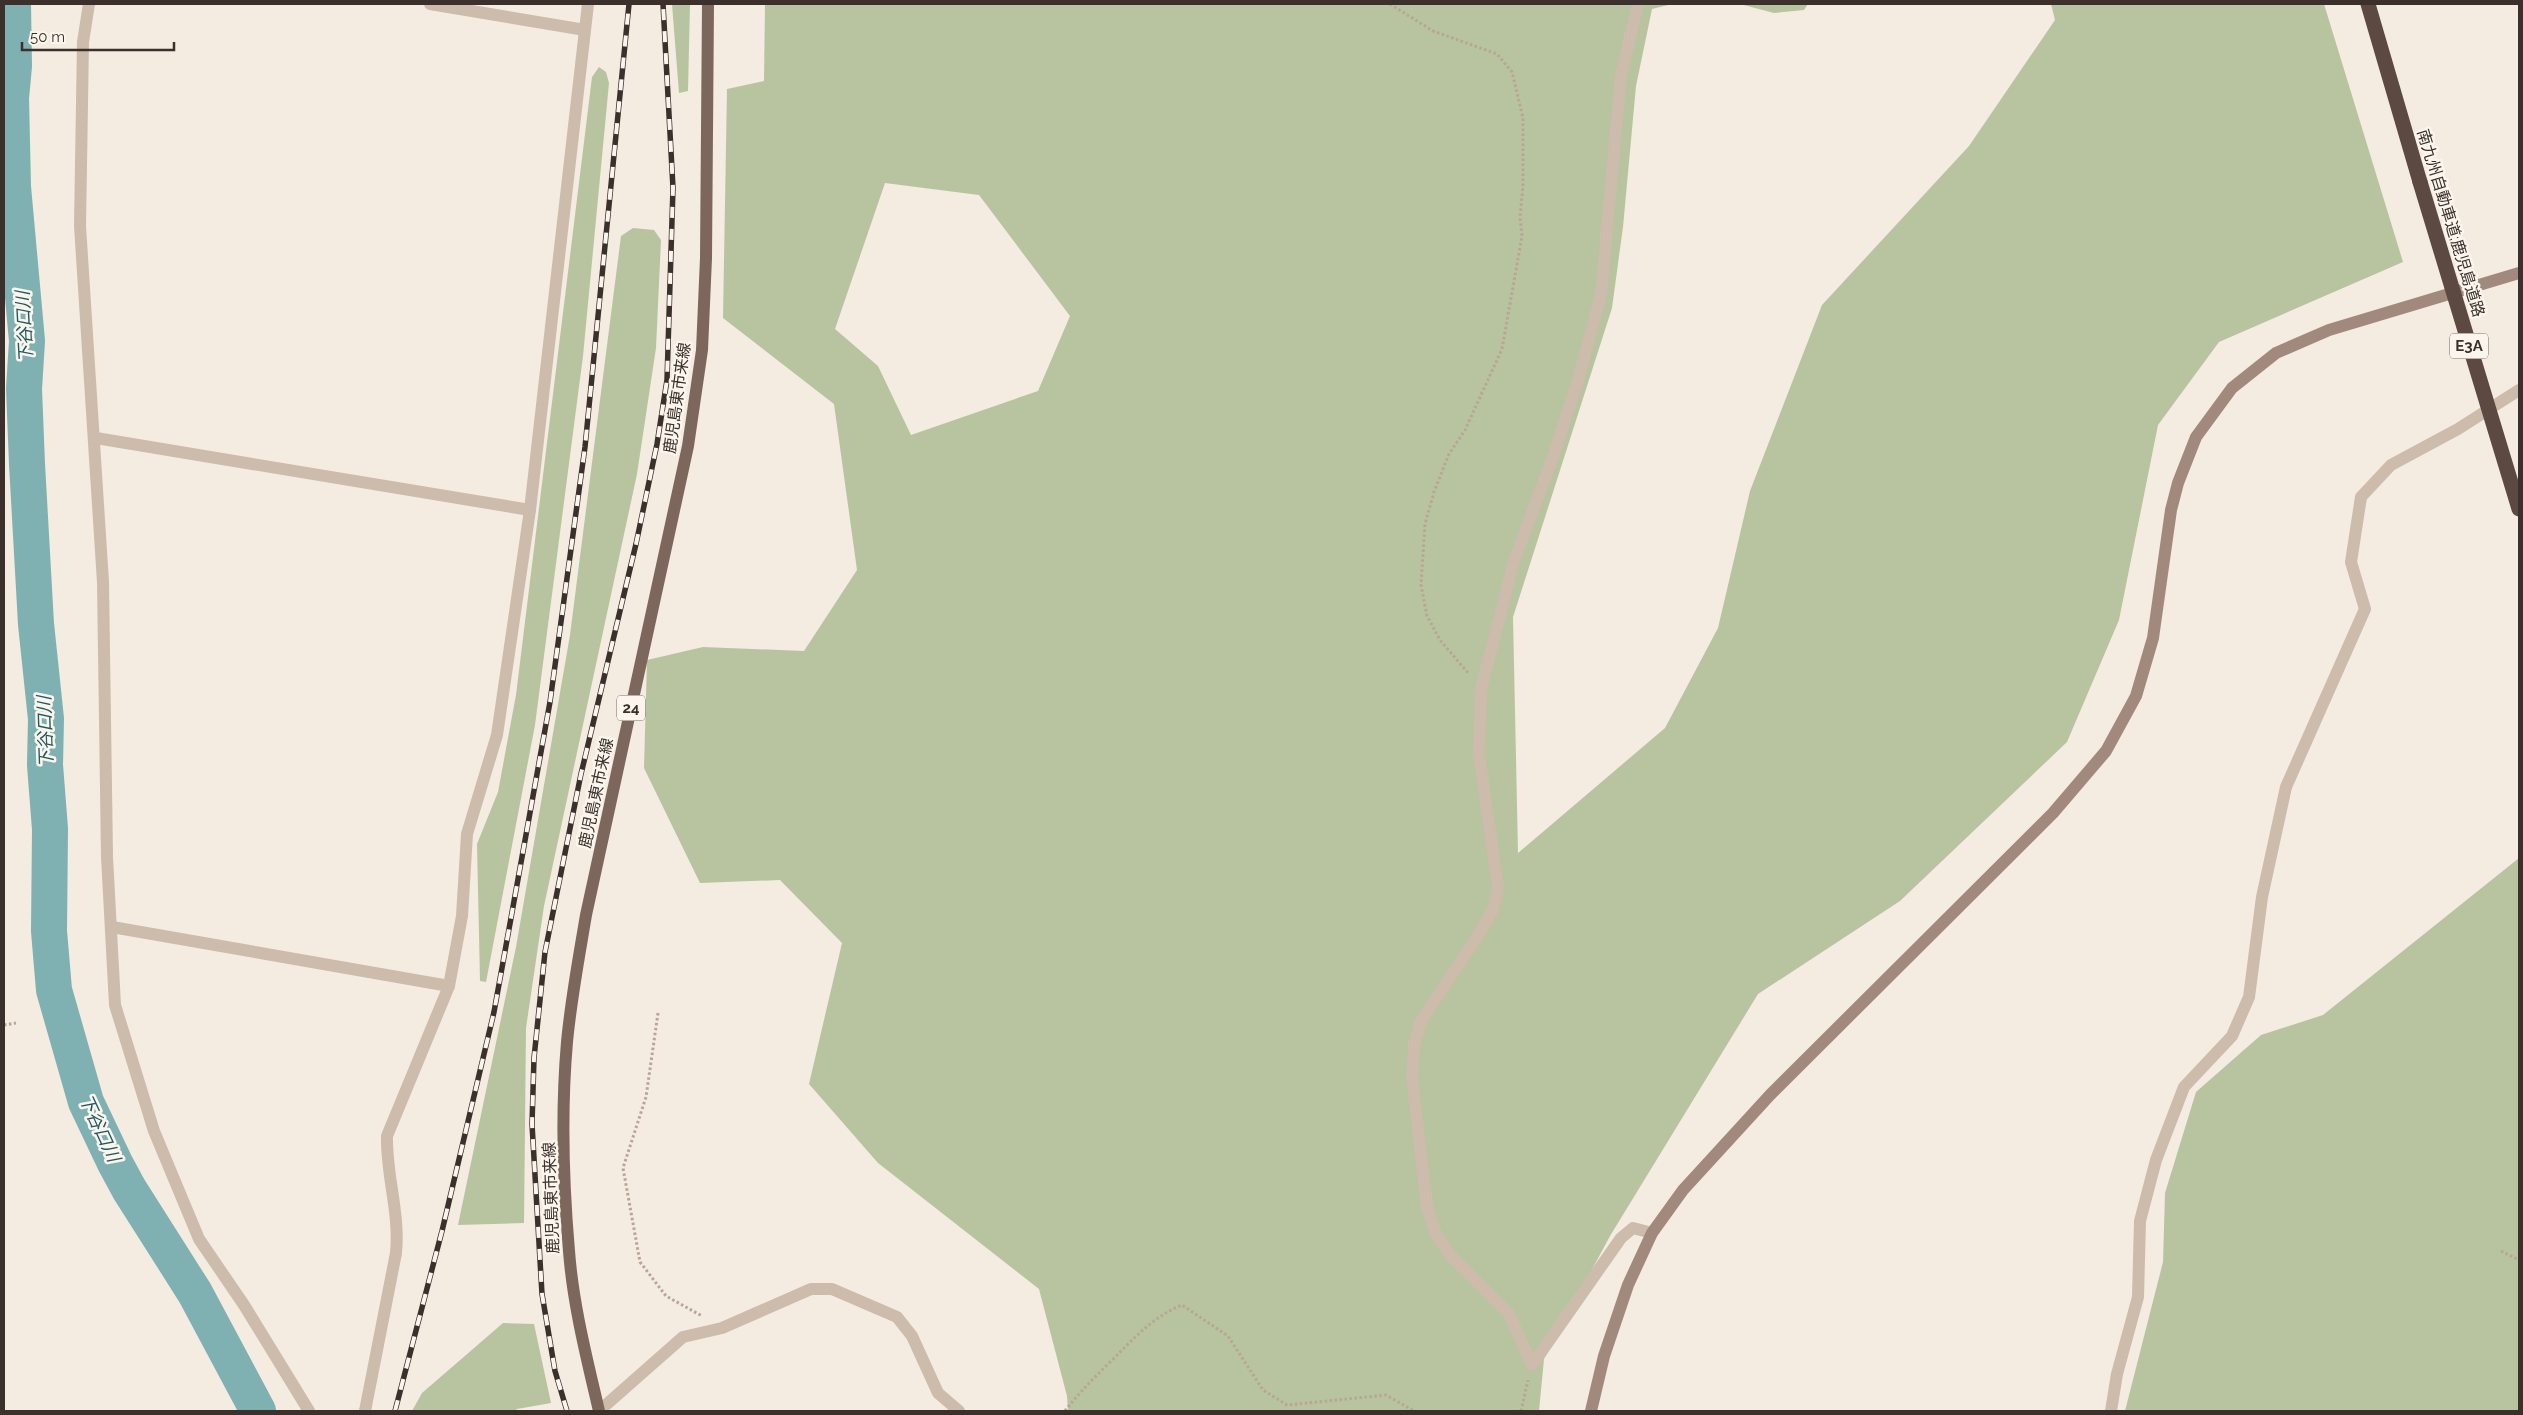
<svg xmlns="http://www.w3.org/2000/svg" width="2523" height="1415" font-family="Raleway,'Noto Sans JP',sans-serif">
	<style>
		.green { fill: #b8c4a0; fill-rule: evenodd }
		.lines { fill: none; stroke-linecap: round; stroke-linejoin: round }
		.stream { stroke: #7fb0b2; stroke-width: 6 }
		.river { stroke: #7fb0b2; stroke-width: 36 }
		.path { stroke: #b9a596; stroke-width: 3; stroke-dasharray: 2.5 2.5; stroke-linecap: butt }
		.street { stroke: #cdbbac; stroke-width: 12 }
		.secondary { stroke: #a18a7d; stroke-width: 12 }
		.primary { stroke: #7d675c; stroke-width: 12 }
		.highway { stroke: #5c4a42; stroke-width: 15 }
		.rail-casing { stroke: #3b302b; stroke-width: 5.5 }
		.rail { stroke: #fbf5ee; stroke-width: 4; stroke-dasharray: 11; stroke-linecap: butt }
		.highway-bridge { stroke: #5c4a42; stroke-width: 15 }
		.labels { text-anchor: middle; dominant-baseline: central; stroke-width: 5; stroke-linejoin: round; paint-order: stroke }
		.shield { fill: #fbf5ee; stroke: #756b66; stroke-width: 1 }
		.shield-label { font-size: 15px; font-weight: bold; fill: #3b302b }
		.street-label { font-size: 16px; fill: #3b302b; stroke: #fbf5ee }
		.water-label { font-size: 18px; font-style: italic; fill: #1f5a5e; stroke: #fbf5ee }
	</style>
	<rect width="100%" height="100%" fill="#f4ebe1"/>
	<g class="green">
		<polygon points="672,4 690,4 688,91 679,93"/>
		<path d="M 765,4 L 1672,4 L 1652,9 L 1636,86 L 1623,227 L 1612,308 L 1513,617 L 1518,853 L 1665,728 L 1718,628 L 1750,491 L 1822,305 L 1969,146 L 2055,20 L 2051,4 L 2324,4 L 2403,262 L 2219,342 L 2158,425 L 2119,620 L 2067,742 L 1900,901 L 1758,994 L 1610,1236 L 1544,1359 L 1539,1411 L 1068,1411 L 1067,1396 L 1039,1289 L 878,1163 L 809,1084 L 842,943 L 780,880 L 700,883 L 644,768 L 647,660 L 703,647 L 804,651 L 857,570 L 834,404 L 723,318 L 727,89 L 764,81 ZM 885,183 L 979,195 L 1070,316 L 1038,391 L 911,435 L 878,366 L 835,329 Z"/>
		<polygon points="1740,4 1808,4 1804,10 1774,13"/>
		<polygon points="599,67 606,72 609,83 583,356 535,725 486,982 480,981 477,844 498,792 516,695 592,77"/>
		<polygon points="633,228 654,230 661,240 656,348 637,474 544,906 526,1028 524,1223 458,1225 516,947 570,635 621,236"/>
		<polygon points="2519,858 2519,1411 2125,1411 2163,1262 2165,1193 2196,1092 2261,1035 2323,1015"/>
		<polygon points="503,1323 534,1324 551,1403 517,1409 515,1411 412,1411 422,1393"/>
	</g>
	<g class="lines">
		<polyline class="stream" points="4,189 13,187"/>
		<polyline class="river" points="13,4 14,66 11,98 13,187 27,341 24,389 27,464 36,624 46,719 45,765 50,829 49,931 54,990 86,1102 115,1163 129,1189 195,1293 258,1411"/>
		<g class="path">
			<polyline points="1390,4 1433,31 1497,54 1512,72 1523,118 1523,186 1520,217 1522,236 1502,349 1465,430 1449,454 1434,492 1425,524 1421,585 1427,616 1440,640 1468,673"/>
			<polyline points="658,1013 646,1097 623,1168 640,1262 666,1296 702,1316"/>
			<polyline points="4,1025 16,1023"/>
			<polyline points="2501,1251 2519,1260"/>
			<path d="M 1065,1411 C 1078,1394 1092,1380 1107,1365 C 1131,1342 1150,1318 1182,1305 L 1228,1336 L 1263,1390 L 1287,1405 L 1386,1395 L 1414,1411"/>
			<polyline points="1521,1411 1528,1380"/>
		</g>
		<g class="street">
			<polyline points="89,4 83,42 80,226 103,582 107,857 115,1005 154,1131 199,1239 244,1305 309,1411"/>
			<polyline points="430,4 585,30"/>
			<polyline points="1638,4 1621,75 1601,295 1578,380 1554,454 1514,561 1481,689 1479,755 1498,888 1493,909 1479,934 1421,1021 1414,1045 1412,1077 1427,1208 1436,1234 1449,1254 1509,1314 1532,1365 1621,1238 1633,1228 1652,1233"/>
			<polyline points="96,438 530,510"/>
			<polyline points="112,927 449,986"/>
			<path d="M 365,1411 L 396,1253 C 400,1213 386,1175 387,1136 L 449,986 L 462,916 L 467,834 L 497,735 L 530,510 L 588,4"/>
			<polyline points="599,1411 683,1337 722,1328 811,1289 832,1289 897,1317 912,1336 938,1393 959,1411"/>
			<polyline points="2111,1411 2117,1374 2138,1297 2140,1221 2156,1160 2184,1087 2232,1036 2249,997 2262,897 2286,787 2365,609 2351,562 2361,497 2391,465 2458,429 2519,390"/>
		</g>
		<polyline class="secondary" points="1591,1411 1604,1356 1628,1285 1652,1233 1683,1190 1770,1095 2053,813 2106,751 2136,696 2153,638 2171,510 2178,483 2196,437 2232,388 2276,353 2329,330 2519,273"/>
		<path class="primary" d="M 599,1411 C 587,1359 573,1305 569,1251 C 563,1182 561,1111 567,1042 C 571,999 579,957 586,915 L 688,446 L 702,350 L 706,258 L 708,4"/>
		<polyline class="highway" points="2368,4 2420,182"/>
		<defs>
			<g id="rail">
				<polyline points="395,1411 442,1231 494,1012 550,702 585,447 629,4"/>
				<polyline points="567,1411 555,1371 542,1294 532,1124 534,1058 545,952 581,774 636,544 657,444 667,380 673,188 663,4"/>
			</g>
		</defs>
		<use href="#rail" class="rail-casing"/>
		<use href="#rail" class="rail"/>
		<polyline class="highway-bridge" points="2420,182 2519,509"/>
	</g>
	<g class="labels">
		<g class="shield">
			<rect x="2450" y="333.5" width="38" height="25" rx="4"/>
			<rect x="617" y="695.5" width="28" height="25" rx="4"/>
		</g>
		<g class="shield-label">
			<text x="2469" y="346">E3A</text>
			<text x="631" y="708">24</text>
		</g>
		<g class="street-label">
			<text transform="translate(2451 223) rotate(73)">南九州自動車道;鹿児島道路</text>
			<text transform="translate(677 398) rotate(-82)">鹿児島東市来線</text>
			<text transform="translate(596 793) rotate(-78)">鹿児島東市来線</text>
			<text transform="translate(551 1198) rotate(-92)">鹿児島東市来線</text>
		</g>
		<g class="water-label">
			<text transform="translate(24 327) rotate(-93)">下谷口川</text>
			<text transform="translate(45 732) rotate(-92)">下谷口川</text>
			<text transform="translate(100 1128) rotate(65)">下谷口川</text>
		</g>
	</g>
	<rect width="2523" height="1415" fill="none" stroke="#3b302b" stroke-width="10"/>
	<path d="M22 42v8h152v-8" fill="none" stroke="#3b302b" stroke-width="2.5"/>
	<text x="30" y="42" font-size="15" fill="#3b302b" stroke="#fbf5ee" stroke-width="4" paint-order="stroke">50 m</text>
</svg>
